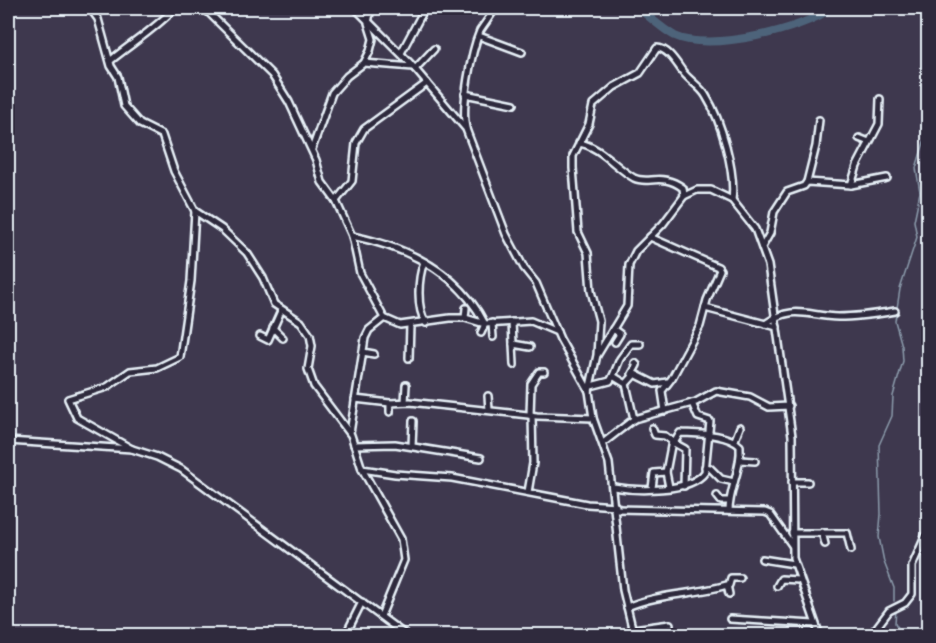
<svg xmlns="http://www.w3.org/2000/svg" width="936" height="643" font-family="'Patrick Hand',sans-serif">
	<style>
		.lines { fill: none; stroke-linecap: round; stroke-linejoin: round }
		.stream { stroke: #8c9cac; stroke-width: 1.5 }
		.river { stroke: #4e647a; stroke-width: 8 }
		.minor-casing { stroke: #e8f1f8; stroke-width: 10 }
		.minor { stroke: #2f2a3d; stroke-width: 5 }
	</style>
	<rect width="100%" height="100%" fill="#3e384e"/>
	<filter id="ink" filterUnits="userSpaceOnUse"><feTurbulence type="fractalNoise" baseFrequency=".0167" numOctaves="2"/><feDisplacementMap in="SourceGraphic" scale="12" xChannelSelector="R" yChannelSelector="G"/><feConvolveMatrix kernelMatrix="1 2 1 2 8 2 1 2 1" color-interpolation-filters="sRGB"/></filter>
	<g filter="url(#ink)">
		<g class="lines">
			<g class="stream">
				<path d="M 927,8 C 923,22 922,57 928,71"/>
				<polyline points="894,601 894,588 884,562 879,537 881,514 879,445 892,416 893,396 903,361 902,346 895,321 900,289 917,237 914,221 920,192 916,168 926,136 928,104"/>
				<polyline points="896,610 895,623 903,636"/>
			</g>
			<path class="river" d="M 638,8 C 650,17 662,29 675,36 C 709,52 803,30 831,8"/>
			<defs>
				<g id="minor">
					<polyline points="90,8 98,19 111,66 118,77 124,106 140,124 162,135 174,171 195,211 222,229 247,253 263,278 274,304 301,322 310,335 312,346 308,369 314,386 351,435 362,469 401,539 404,560 381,616"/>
					<polyline points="204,8 272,75 289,102 316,160 322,182 336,201 352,236 360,273 384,318 400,325 450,318 465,318 485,324 531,321 557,332"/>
					<polyline points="355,8 410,63 466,129 506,234 524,268 536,283 560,339 589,391"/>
					<polyline points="479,36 522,52"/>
					<polyline points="401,53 425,8"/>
					<path d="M 110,61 C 132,43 155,29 175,8"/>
					<polyline points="364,63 413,67"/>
					<polyline points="415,69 434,49"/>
					<polyline points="465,94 514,104"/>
					<path d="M 466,128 C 461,106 471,52 480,31 C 485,23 491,16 495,8"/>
					<polyline points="859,138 869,142"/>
					<path d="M 579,143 C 600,146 616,168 634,178 C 648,185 662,172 683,188 L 684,196"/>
					<polyline points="312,149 332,93 347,76 364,63 370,51 373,39 368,23 371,8"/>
					<polyline points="807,182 851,185 887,178"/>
					<polyline points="851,185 857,166 879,124 880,99"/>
					<polyline points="336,201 352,181 356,143 364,129 427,83"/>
					<path d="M 352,236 C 406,247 459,272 485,324 L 481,333"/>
					<polyline points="650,237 718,267 720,270 707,300 700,326 672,378 662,391 665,411"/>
					<polyline points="762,247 770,233 774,212 787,192 804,186 807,182 816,146 819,120"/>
					<path d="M 424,262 C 418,278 416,308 426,323"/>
					<polyline points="705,308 777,327"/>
					<polyline points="465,318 466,308"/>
					<polyline points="512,322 514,365"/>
					<polyline points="492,323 493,337"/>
					<path d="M 765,324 C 793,304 807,316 838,317 C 857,317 877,314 895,311"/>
					<polyline points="273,328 283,338"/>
					<polyline points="613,329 620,334 615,342"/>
					<polyline points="260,336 268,340 281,311"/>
					<polyline points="513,344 530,347"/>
					<polyline points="363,352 374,354"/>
					<polyline points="598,354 627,306 629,265 636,251 663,224 684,196 697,190 711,190 732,200 755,229 768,265 792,436 793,558 820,636"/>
					<polyline points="409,358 410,325"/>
					<polyline points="632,374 637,365 635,363"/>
					<polyline points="613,376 620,359 631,344 640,344"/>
					<polyline points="626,384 635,374 655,384 667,382"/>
					<polyline points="591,386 610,381 613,376 626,384 634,419"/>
					<polyline points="488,396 489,410"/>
					<polyline points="355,399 390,403"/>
					<polyline points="405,402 406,385"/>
					<polyline points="390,412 390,403 410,402 537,416 593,418"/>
					<polyline points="530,415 531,384 539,372 544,372"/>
					<path d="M 652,428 L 655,435 L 665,436 L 674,443 L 680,433 C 698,434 727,433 740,446 C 742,468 729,489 729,511"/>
					<polyline points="350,433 365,338 369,330 384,318"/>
					<polyline points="735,440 740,427"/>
					<polyline points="8,441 132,449 157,457 181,469 407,636"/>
					<polyline points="603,443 634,419 696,402 716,391 750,397 769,407 789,406"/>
					<polyline points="674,443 685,449 684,486"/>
					<polyline points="354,445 395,444 481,458"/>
					<polyline points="412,446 413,421"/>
					<polyline points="132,449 77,418 68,399 107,387 130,371 157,368 180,357 191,281 195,211"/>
					<polyline points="740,460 755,461"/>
					<polyline points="705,467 710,468 721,479 734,482"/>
					<polyline points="362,469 395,474 452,478 587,504 616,506"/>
					<polyline points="666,472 672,441"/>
					<polyline points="792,482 808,482"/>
					<path d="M 613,487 C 636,491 690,493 705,472 L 710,421 L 698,417 L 692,403"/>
					<polyline points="652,488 654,473 666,472 669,487"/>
					<polyline points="528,492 533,463 532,415"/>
					<polyline points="717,496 721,501 729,501"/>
					<polyline points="616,509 765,512 770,514 792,545"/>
					<polyline points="822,532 825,544"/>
					<polyline points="792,533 847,533 851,550"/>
					<polyline points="762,559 794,564"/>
					<polyline points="729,585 731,578 740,578"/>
					<polyline points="777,586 781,579 799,580"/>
					<path d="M 627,607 C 660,593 694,595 727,585 L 729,594"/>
					<polyline points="730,619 814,624"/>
					<polyline points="633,629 670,624"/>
					<polyline points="345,636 362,602"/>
					<path d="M 634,636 L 623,590 L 609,463 L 593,418 L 589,391 L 597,355 L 599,321 L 591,291 L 588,253 L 578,232 L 573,168 L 573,156 L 589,124 L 593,105 L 614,87 L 640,73 L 657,48 C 668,48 677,64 683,72 C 690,81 701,87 706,96 C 721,120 736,172 732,200"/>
					<polyline points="870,636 889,611 905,603 912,594 912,566 928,530"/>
				</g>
			</defs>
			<use href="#minor" class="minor-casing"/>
			<use href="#minor" class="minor"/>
		</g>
	</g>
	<rect width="936" height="643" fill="none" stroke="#2f2a3d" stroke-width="30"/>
	<rect x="15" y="15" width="906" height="613" fill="none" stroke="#e8f1f8" stroke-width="2" filter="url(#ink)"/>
</svg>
